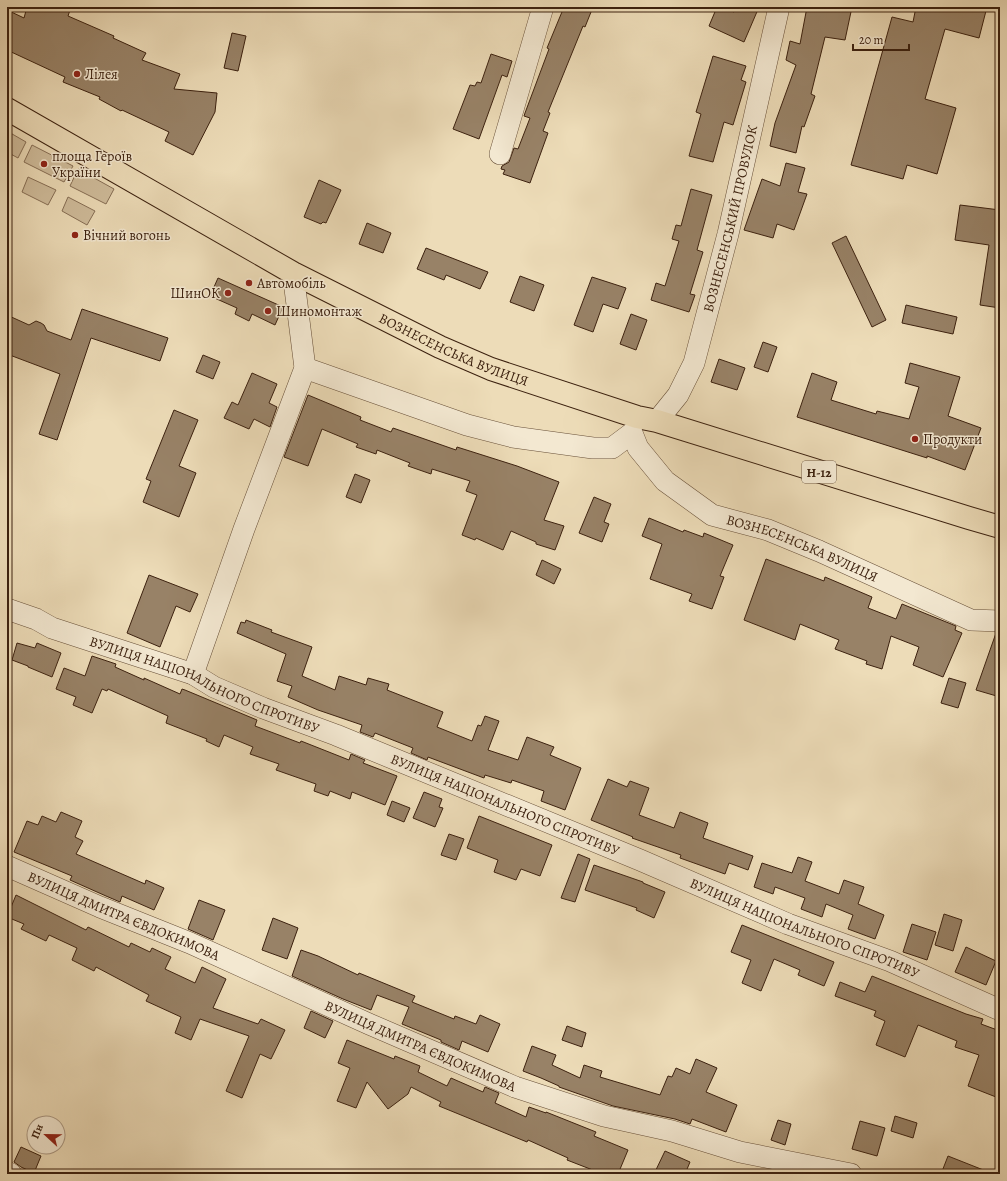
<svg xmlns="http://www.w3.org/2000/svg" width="1007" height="1181" font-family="Alegreya,serif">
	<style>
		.green { fill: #cfbc9b; stroke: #866e55 }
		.building { fill: #988267; stroke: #3c210f }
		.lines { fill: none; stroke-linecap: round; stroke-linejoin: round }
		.minor-casing { stroke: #685039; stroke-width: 22 }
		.major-casing { stroke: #3c210f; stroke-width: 24 }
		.minor { stroke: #f3e8d1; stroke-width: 21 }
		.major { stroke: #eddcb8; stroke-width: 22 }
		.poi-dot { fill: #8f2418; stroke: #f3e8d1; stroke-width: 1.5 }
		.labels { text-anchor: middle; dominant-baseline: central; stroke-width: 3; stroke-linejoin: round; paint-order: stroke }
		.shield { fill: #f3e8d1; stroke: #735d49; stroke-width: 1 }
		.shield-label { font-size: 13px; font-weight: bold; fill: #3c210f }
		.poi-label { font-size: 14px; fill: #3c210f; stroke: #f3e8d1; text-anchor: start }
		.street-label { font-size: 14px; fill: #3c210f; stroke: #f3e8d1 }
	</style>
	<rect width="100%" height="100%" fill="#eddcb8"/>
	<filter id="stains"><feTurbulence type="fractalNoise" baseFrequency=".005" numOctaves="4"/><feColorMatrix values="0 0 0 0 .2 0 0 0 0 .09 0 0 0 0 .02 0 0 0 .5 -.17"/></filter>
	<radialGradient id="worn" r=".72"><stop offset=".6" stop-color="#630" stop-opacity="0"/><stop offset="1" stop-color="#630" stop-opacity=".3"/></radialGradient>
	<g class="green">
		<polygon points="7,131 26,142 18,158 7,152"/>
		<polygon points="32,145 73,166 64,182 24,162"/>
		<polygon points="78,169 114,189 106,204 70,186"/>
		<polygon points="28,177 56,190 48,205 22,192"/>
		<polygon points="68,197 95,211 87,225 62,211"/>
	</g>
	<g class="building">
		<polygon points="27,7 71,7 68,16 114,36 113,38 146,53 142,60 180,74 174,89 217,93 215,112 193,155 165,141 169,132 122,110 121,111 99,99 100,97 63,82 65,77 7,50 7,10 24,18"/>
		<polygon points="564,7 593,7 585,27 583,26 548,112 550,113 543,131 548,133 530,183 503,174 505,170 501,169 502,166 509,162 514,148 518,149 530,118 524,116 525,113 549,49 547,48"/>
		<polygon points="717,7 721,7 734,12 736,7 759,7 744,42 709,26"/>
		<polygon points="807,7 852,7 845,40 825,37 811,94 815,96 804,127 802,126 796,153 770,146 775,123 796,65 786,60 790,41 800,44"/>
		<polygon points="916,7 987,7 979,38 945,29 925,99 956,108 937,174 907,165 903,179 851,165 892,17 913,22"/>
		<polygon points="232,33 246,36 238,71 224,68"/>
		<polygon points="491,54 512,61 507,77 502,75 479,139 453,129 470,85 475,86 477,82 481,83"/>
		<polygon points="713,56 746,66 741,80 746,82 733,125 724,122 713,162 689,156 701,114 696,112"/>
		<polygon points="786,163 805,168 798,192 807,194 794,230 777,224 773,238 744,230 762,179 780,186"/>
		<polygon points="319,180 341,190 326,223 323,222 321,224 304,217"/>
		<polygon points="691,189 712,195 697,250 703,252 690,294 695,295 689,312 651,300 656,283 665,286 679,241 672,239 676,225 681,226"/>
		<polygon points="960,205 1000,210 1000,308 980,305 989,245 955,240"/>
		<polygon points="367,223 391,233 383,253 359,244"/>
		<polygon points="846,236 886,320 872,327 832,243"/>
		<polygon points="426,248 488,272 480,289 446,275 444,280 417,269"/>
		<polygon points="520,276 544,285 534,311 510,302"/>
		<polygon points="592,277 626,288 618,309 603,304 593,332 574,325"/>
		<polygon points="218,278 283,307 275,325 252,314 249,321 235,314 237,308 210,296"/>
		<polygon points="906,305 957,317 953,334 902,323"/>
		<polygon points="82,309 168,338 160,361 91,338 57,440 39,434 60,374 7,354 7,315 29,325 36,321 41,323 44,325 47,331 71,340"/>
		<polygon points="631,314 647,320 636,350 620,344"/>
		<polygon points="763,342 777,347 768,372 754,367"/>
		<polygon points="203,355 220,362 213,379 196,372"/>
		<polygon points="719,359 745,368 737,390 711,382"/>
		<polygon points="910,363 960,377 948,416 981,428 965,470 927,456 927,458 797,417 812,373 837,382 831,400 876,414 877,411 909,419 919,387 905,383"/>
		<polygon points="252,373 277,384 269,403 277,407 270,427 254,419 249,429 224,418 232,402 238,405"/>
		<polygon points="308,395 361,417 360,420 391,432 393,428 456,450 457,447 517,466 559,482 544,520 564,526 555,550 536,544 536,542 511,531 503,550 476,538 475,540 462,535 477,495 466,491 470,481 432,469 431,474 408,466 410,463 377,450 376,454 356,447 358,444 322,429 308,466 284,457"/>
		<polygon points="174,410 198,420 179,466 196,473 179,517 143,502 151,481 146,479"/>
		<polygon points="355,474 370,480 361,503 346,497"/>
		<polygon points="594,497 611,504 604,522 609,524 602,542 579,533"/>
		<polygon points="649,518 683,532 684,530 703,537 704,533 733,545 720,576 724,577 712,609 689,601 692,594 650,579 662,544 642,536"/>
		<polygon points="766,559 824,581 825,577 872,597 868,608 896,619 902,604 956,626 955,630 962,633 943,677 913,665 919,647 891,636 882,669 866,664 867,661 835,649 839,640 800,624 795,640 744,620"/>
		<polygon points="542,560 561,569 554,584 536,575"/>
		<polygon points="149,575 198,594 190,612 176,606 160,647 127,633"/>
		<polygon points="246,620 272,630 271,632 312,647 302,676 335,690 339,676 366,685 368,678 389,684 387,690 443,712 437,727 472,741 478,725 481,726 485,716 499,721 488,750 518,760 527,737 554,747 550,755 581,768 565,810 541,801 544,791 512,780 511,783 485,775 484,778 428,757 427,760 411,753 413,748 375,733 373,737 360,732 362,725 318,710 288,697 292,686 277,681 286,654 237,633 241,622 245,623"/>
		<polygon points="996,633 1000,633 1000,697 976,690"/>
		<polygon points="17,643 35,648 37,643 61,653 52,677 28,667 28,666 12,660"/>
		<polygon points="92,656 116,664 115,667 144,680 144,678 180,694 182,689 185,690 257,720 255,726 300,743 301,741 349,760 351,754 365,760 363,763 397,776 385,805 352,792 350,799 330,791 328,796 314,791 316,784 276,770 279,764 250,754 253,747 224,735 219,747 206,741 207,739 166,723 168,716 108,689 107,691 102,689 92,713 73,705 76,697 56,689 64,668 85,676"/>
		<polygon points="949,678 966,683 958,708 941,703"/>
		<polygon points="608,779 627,787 630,781 649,788 639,815 674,828 680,812 708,823 703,838 753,856 748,870 729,863 725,874 680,858 681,855 632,838 633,837 591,820"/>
		<polygon points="424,792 442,799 439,807 443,808 435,827 413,818"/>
		<polygon points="392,801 410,808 404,822 387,815"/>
		<polygon points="61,812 82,821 75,837 83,841 76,854 145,884 146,880 164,888 154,910 122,896 120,902 106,896 70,880 72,876 14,852 27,821 38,825 42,816 56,822"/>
		<polygon points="479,816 552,845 540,876 521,869 516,880 494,872 498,860 467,848"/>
		<polygon points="449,834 464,839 456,860 441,855"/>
		<polygon points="578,854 590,859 575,902 561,898"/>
		<polygon points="798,857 812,862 805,881 839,894 844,880 864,887 858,904 884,915 875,939 848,929 853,915 826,904 822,917 801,909 805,898 775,887 773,894 754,887 762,863 792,873"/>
		<polygon points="594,865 643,882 643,883 665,892 654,918 636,910 637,908 585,890"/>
		<polygon points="16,895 86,930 88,927 129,947 131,943 150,952 152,948 171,957 165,969 195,983 202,967 226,979 213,1008 258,1024 261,1019 285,1030 271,1059 260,1054 242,1098 226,1091 249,1036 200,1019 191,1040 175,1033 181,1017 146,1001 149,995 96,967 94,971 72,960 77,948 49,935 46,941 21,929 24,924 7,917"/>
		<polygon points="199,900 225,910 213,940 188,929"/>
		<polygon points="944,914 962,920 953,951 935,945"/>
		<polygon points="273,918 298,928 287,959 262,950"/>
		<polygon points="912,924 936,932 927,960 903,952"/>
		<polygon points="742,925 834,962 824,986 798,975 800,970 774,959 761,991 742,983 751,960 731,952"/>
		<polygon points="966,947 996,961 986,985 955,972"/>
		<polygon points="301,950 318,956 358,975 359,973 415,996 412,1002 454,1019 455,1016 476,1024 480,1015 500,1024 488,1052 462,1041 459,1050 441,1042 441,1040 402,1024 409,1007 377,995 371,1010 343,999 292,976"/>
		<polygon points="872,976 966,1014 983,1019 981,1024 1000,1031 1000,1086 996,1097 968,1086 979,1055 955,1047 957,1041 918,1025 905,1057 876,1045 885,1021 874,1016 876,1011 835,996 840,982 865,992"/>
		<polygon points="311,1011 333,1021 325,1038 304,1028"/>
		<polygon points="567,1026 586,1033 582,1047 562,1040"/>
		<polygon points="347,1040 394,1059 395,1056 420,1066 418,1072 447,1086 451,1078 483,1092 485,1087 499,1093 495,1103 526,1117 529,1107 546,1113 546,1112 596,1132 594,1136 628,1150 618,1174 603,1174 567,1160 568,1158 528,1140 527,1142 439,1106 441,1102 411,1087 408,1094 388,1109 367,1082 356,1108 337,1101 350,1068 338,1063"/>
		<polygon points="532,1046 556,1055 552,1065 580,1078 584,1065 602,1071 600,1077 660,1095 668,1076 672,1077 676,1068 690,1074 696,1059 717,1068 706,1092 737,1105 726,1132 692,1119 690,1124 675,1119 613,1106 559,1087 559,1086 541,1078 523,1071"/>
		<polygon points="895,1116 917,1123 913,1138 891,1131"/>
		<polygon points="778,1120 791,1124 785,1145 771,1140"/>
		<polygon points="860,1121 885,1128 877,1156 852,1149"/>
		<polygon points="21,1147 41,1156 34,1173 21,1167 14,1162"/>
		<polygon points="665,1151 690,1162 685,1174 654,1174"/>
		<polygon points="948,1156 991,1173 991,1174 941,1174"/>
	</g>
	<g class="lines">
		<defs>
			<g id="minor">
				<polyline points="500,154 543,7"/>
				<path id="s1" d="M 305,368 L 467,425 L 513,437 L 593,448 L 612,448 L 632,433 L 638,448 L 665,481 L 712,515 L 768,530 L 819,551 L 971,620 L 1000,621"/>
				<path id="s2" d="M 657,421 L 678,395 L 694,363 L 728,234 L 779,7"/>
				<path id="s3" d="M 7,609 L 36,619 L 52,628 L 193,674 L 214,687 L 263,708 L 336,735 L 640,860 L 788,924 L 890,961 L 1000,1010"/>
				<polyline points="193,674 244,529 305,368 293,273"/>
				<path id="s4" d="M 7,866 L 100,907 L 190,943 L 369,1024 L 515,1087 L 604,1116 L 672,1131 L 740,1152 L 851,1174"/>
				<polyline points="7,1172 11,1174"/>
			</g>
			<g id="major">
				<path id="s5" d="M 7,109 L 293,273 L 440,347 L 491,369 L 637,417 L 657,421 L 969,518 L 1000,527"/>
			</g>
		</defs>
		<use href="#minor" class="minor-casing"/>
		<use href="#major" class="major-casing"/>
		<use href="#minor" class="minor"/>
		<use href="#major" class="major"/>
	</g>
	<g class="poi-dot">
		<circle cx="77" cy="74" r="4"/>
		<circle cx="44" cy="164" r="4"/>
		<circle cx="75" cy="235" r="4"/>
		<circle cx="249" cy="283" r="4"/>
		<circle cx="228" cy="293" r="4"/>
		<circle cx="268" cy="311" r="4"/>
		<circle cx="915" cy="439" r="4"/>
	</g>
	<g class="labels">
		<rect class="shield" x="802" y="461" width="34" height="22" rx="3"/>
		<g class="shield-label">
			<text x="819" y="472">Н-12</text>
		</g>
		<g class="poi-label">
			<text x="85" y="74">Лілея</text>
			<text x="52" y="156">площа Героїв<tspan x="52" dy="16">України</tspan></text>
			<text x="83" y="235">Вічний вогонь</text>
			<text x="257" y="283">Автомобіль</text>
			<text x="220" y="293" text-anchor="end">ШинОК</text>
			<text x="276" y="311">Шиномонтаж</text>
			<text x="923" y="439">Продукти</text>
		</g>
		<g class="street-label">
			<text stroke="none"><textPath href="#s2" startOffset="218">ВОЗНЕСЕНСЬКИЙ ПРОВУЛОК</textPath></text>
			<text stroke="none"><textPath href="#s5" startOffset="508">ВОЗНЕСЕНСЬКА ВУЛИЦЯ</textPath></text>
			<text stroke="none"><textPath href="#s1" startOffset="557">ВОЗНЕСЕНСЬКА ВУЛИЦЯ</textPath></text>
			<text stroke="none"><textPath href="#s3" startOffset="212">ВУЛИЦЯ НАЦІОНАЛЬНОГО СПРОТИВУ</textPath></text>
			<text stroke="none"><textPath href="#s3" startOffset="536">ВУЛИЦЯ НАЦІОНАЛЬНОГО СПРОТИВУ</textPath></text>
			<text stroke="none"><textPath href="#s4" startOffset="127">ВУЛИЦЯ ДМИТРА ЄВДОКИМОВА</textPath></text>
			<text stroke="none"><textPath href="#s3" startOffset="860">ВУЛИЦЯ НАЦІОНАЛЬНОГО СПРОТИВУ</textPath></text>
			<text stroke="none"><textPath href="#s4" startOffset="451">ВУЛИЦЯ ДМИТРА ЄВДОКИМОВА</textPath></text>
		</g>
	</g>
	<rect width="1007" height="1181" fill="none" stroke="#eddcb8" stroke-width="24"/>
	<rect x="8" y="8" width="991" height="1165" fill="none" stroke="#3c210f" stroke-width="2"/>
	<rect x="12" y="12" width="983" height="1157" fill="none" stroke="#3c210f"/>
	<g transform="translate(46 1135) rotate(292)"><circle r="19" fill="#f3e8d1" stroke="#aa9883"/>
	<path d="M0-3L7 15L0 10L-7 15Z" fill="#8f2418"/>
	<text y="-6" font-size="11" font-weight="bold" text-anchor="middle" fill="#3c210f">Пн</text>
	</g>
	<path d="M853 44v6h56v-6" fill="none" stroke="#3c210f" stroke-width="2"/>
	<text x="859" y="44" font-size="12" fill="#3c210f" stroke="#f3e8d1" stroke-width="3" paint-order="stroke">20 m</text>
	<rect width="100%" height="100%" filter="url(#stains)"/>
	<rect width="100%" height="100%" fill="url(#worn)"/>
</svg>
